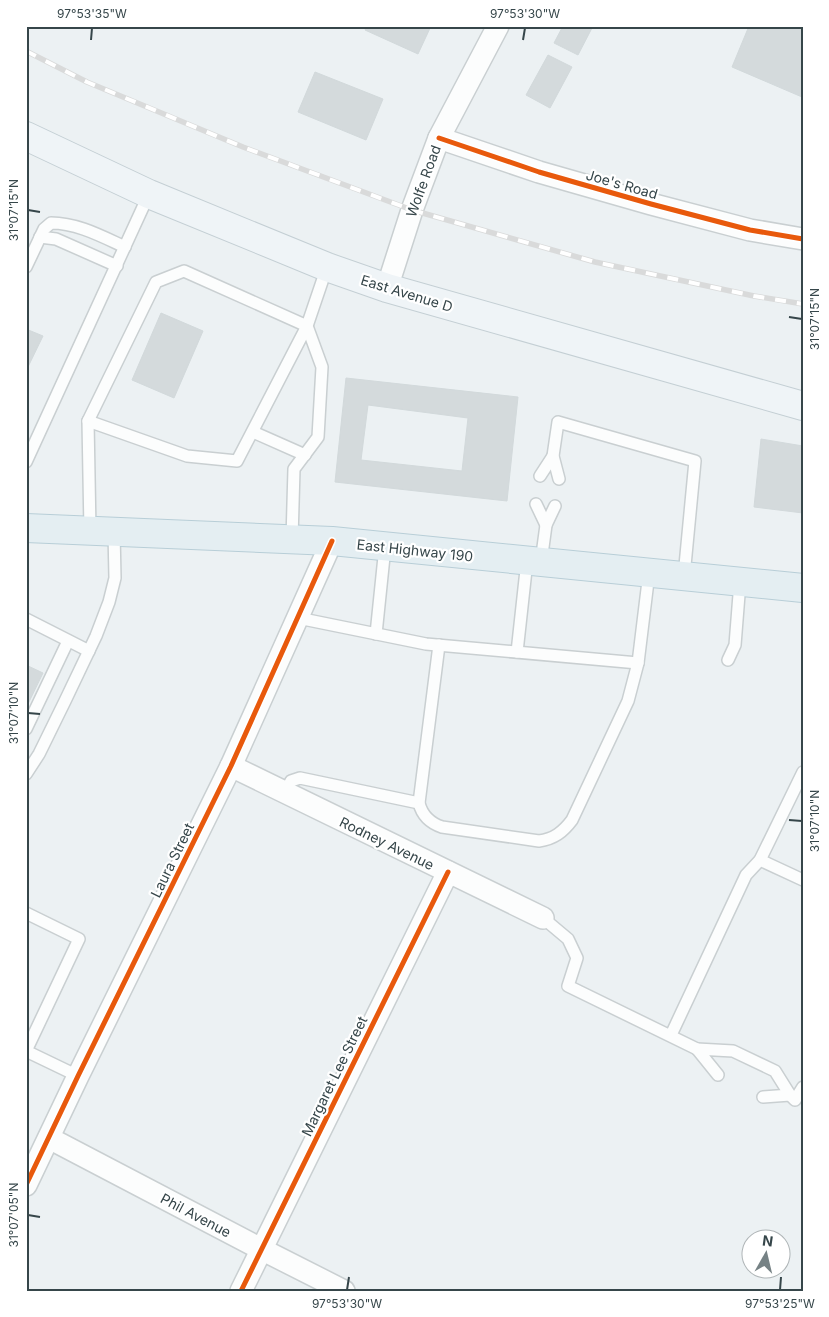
<svg xmlns="http://www.w3.org/2000/svg" width="829" height="1317" font-family="Inter,sans-serif">
	<style>
		.building { fill: #d4dadc; stroke: #d2d9db; fill-rule: evenodd }
		.lines { fill: none; stroke-linecap: round; stroke-linejoin: round }
		.lane-casing { stroke: #c9cfd1; stroke-width: 14 }
		.street-casing { stroke: #c9cfd1; stroke-width: 24 }
		.secondary-casing { stroke: #c4cfd4; stroke-width: 30 }
		.primary-casing { stroke: #b8ced7; stroke-width: 30 }
		.lane { stroke: #fcfdfd; stroke-width: 11 }
		.street { stroke: #fcfdfd; stroke-width: 21 }
		.secondary { stroke: #eff4f7; stroke-width: 28 }
		.primary { stroke: #e4eef2; stroke-width: 28 }
		.rail-casing { stroke: #d9dada; stroke-width: 5.5 }
		.rail { stroke: #fff; stroke-width: 4; stroke-dasharray: 11; stroke-linecap: butt }
		.cycleway-casing { stroke: #fff; stroke-width: 8 }
		.cycleway { stroke: #e8590c; stroke-width: 5 }
		.ticks { fill: none; stroke: #36464a; stroke-width: 2 }
		.labels { text-anchor: middle; dominant-baseline: central; stroke-width: 4.5; stroke-linejoin: round; paint-order: stroke }
		.street-label { font-size: 14px; fill: #36464a; stroke: #fff }
		.neatline { fill: none; stroke: #36464a; stroke-width: 2 }
		.ticks-label { font-size: 12px; text-anchor: middle; fill: #36464a }
	</style>
	<rect width="100%" height="100%" fill="#ecf1f3"/>
	<g class="building">
		<polygon points="367,26 431,26 418,54 365,30"/>
		<polygon points="563,26 593,26 578,55 554,43"/>
		<polygon points="749,26 803,26 802,97 732,67"/>
		<polygon points="548,55 572,67 550,108 526,95"/>
		<polygon points="315,72 383,99 366,140 298,112"/>
		<polygon points="161,313 203,331 174,398 132,380"/>
		<polygon points="26,329 43,336 26,371"/>
		<path d="M 346,378 L 518,397 L 507,501 L 335,482 ZM 368,405 L 468,418 L 462,471 L 361,460 Z"/>
		<polygon points="761,439 803,446 803,513 754,507"/>
		<polygon points="26,665 43,673 26,708"/>
	</g>
	<g class="lines">
		<defs>
			<g id="lane">
				<polyline points="40,237 56,239 117,266"/>
				<path d="M 26,267 L 44,229 L 51,223 C 77,223 101,236 125,247"/>
				<polyline points="88,421 187,456 237,461 307,326"/>
				<polyline points="253,432 305,455"/>
				<polyline points="26,462 149,194"/>
				<polyline points="540,476 553,456"/>
				<polyline points="559,479 553,456 558,422 695,461 684,576"/>
				<polyline points="536,504 546,525"/>
				<polyline points="90,531 88,421 156,282 184,271 307,326 327,267"/>
				<polyline points="292,539 294,469 318,437 322,367 307,326"/>
				<polyline points="541,562 546,525 555,506"/>
				<polyline points="298,618 426,644 638,663 649,573"/>
				<polyline points="26,619 89,651"/>
				<polyline points="376,634 385,547"/>
				<path d="M 439,645 L 419,803 C 422,815 430,823 442,827 L 539,841 C 554,839 563,832 572,820 L 628,701 L 638,663"/>
				<polyline points="517,652 527,561"/>
				<polyline points="728,660 735,645 740,582"/>
				<polyline points="26,729 68,641"/>
				<polyline points="26,774 39,754 65,701 96,636 109,602 115,578 114,532"/>
				<polyline points="285,793 291,781 300,778 419,803"/>
				<polyline points="760,860 803,880"/>
				<polyline points="26,913 79,939 26,1051"/>
				<polyline points="543,918 568,939 577,958 568,986 697,1049"/>
				<polyline points="671,1035 746,875 760,860 803,772"/>
				<polyline points="26,1051 78,1076"/>
				<polyline points="718,1075 697,1049 733,1051 775,1071 790,1095 763,1097"/>
				<polyline points="790,1095 795,1100 803,1087"/>
			</g>
			<g id="street">
				<polyline points="439,138 539,172 651,204 750,230 803,239"/>
				<polyline points="387,288 412,210 439,138 498,26"/>
				<polyline points="231,766 543,918"/>
				<polyline points="49,1138 261,1249 344,1291"/>
				<polyline points="26,1185 78,1076 231,766 332,541"/>
				<polyline points="241,1291 448,872"/>
			</g>
			<polyline id="secondary" points="26,136 149,194 327,267 387,288 803,406"/>
			<polyline id="primary" points="26,528 332,541 803,588"/>
		</defs>
		<use href="#lane" class="lane-casing"/>
		<use href="#street" class="street-casing"/>
		<use href="#secondary" class="secondary-casing"/>
		<use href="#primary" class="primary-casing"/>
		<use href="#lane" class="lane"/>
		<use href="#street" class="street"/>
		<use href="#secondary" class="secondary"/>
		<use href="#primary" class="primary"/>
		<defs>
			<polyline id="rail" points="26,51 87,82 243,147 412,210 595,262 754,296 803,304"/>
		</defs>
		<use href="#rail" class="rail-casing"/>
		<use href="#rail" class="rail"/>
		<defs>
			<g id="cycleway">
				<polyline points="439,138 539,172 651,204 750,230 803,239"/>
				<polyline points="26,1185 78,1076 231,766 332,541"/>
				<polyline points="241,1291 448,872"/>
			</g>
		</defs>
		<use href="#cycleway" class="cycleway-casing"/>
		<use href="#cycleway" class="cycleway"/>
	</g>
	<path class="ticks" d="M 91,40 L 92,28M 523,40 L 525,28M 28,210 L 40,212M 789,317 L 802,319M 28,713 L 40,714M 789,820 L 802,821M 28,1215 L 40,1217M 347,1290 L 349,1277M 780,1290 L 781,1277"/>
	<g class="labels">
		<g class="street-label">
			<text transform="translate(423 181) rotate(-70)">Wolfe Road</text>
			<text transform="translate(622 184) rotate(16)">Joe's Road</text>
			<text transform="translate(407 293) rotate(17)">East Avenue D</text>
			<text transform="translate(415 550) rotate(6)">East Highway 190</text>
			<text transform="translate(387 843) rotate(26)">Rodney Avenue</text>
			<text transform="translate(172 860) rotate(-64)">Laura Street</text>
			<text transform="translate(334 1076) rotate(-64)">Margaret Lee Street</text>
			<text transform="translate(196 1215) rotate(28)">Phil Avenue</text>
		</g>
	</g>
	<rect width="829" height="1317" fill="none" stroke="#ffffff" stroke-width="55"/>
	<g transform="translate(766 1254) rotate(8)"><circle r="24" fill="#ffffff" stroke="#afb5b7"/>
	<path d="M0-4L9 19L0 12L-9 19Z" fill="#768285"/>
	<text y="-8" font-size="14" font-weight="bold" text-anchor="middle" fill="#36464a">N</text>
	</g>
	<rect x="28" y="28" width="774" height="1262" class="neatline"/>
	<g class="ticks-label">
		<text x="92" y="18">97°53'35"W</text>
		<text x="525" y="18">97°53'30"W</text>
		<text transform="translate(14 210) rotate(-90)" y="4">31°07'15"N</text>
		<text transform="translate(815 319) rotate(-90)" y="4">31°07'15"N</text>
		<text transform="translate(14 713) rotate(-90)" y="4">31°07'10"N</text>
		<text transform="translate(815 821) rotate(-90)" y="4">31°07'10"N</text>
		<text transform="translate(14 1215) rotate(-90)" y="4">31°07'05"N</text>
		<text x="347" y="1308">97°53'30"W</text>
		<text x="780" y="1308">97°53'25"W</text>
	</g>
</svg>
